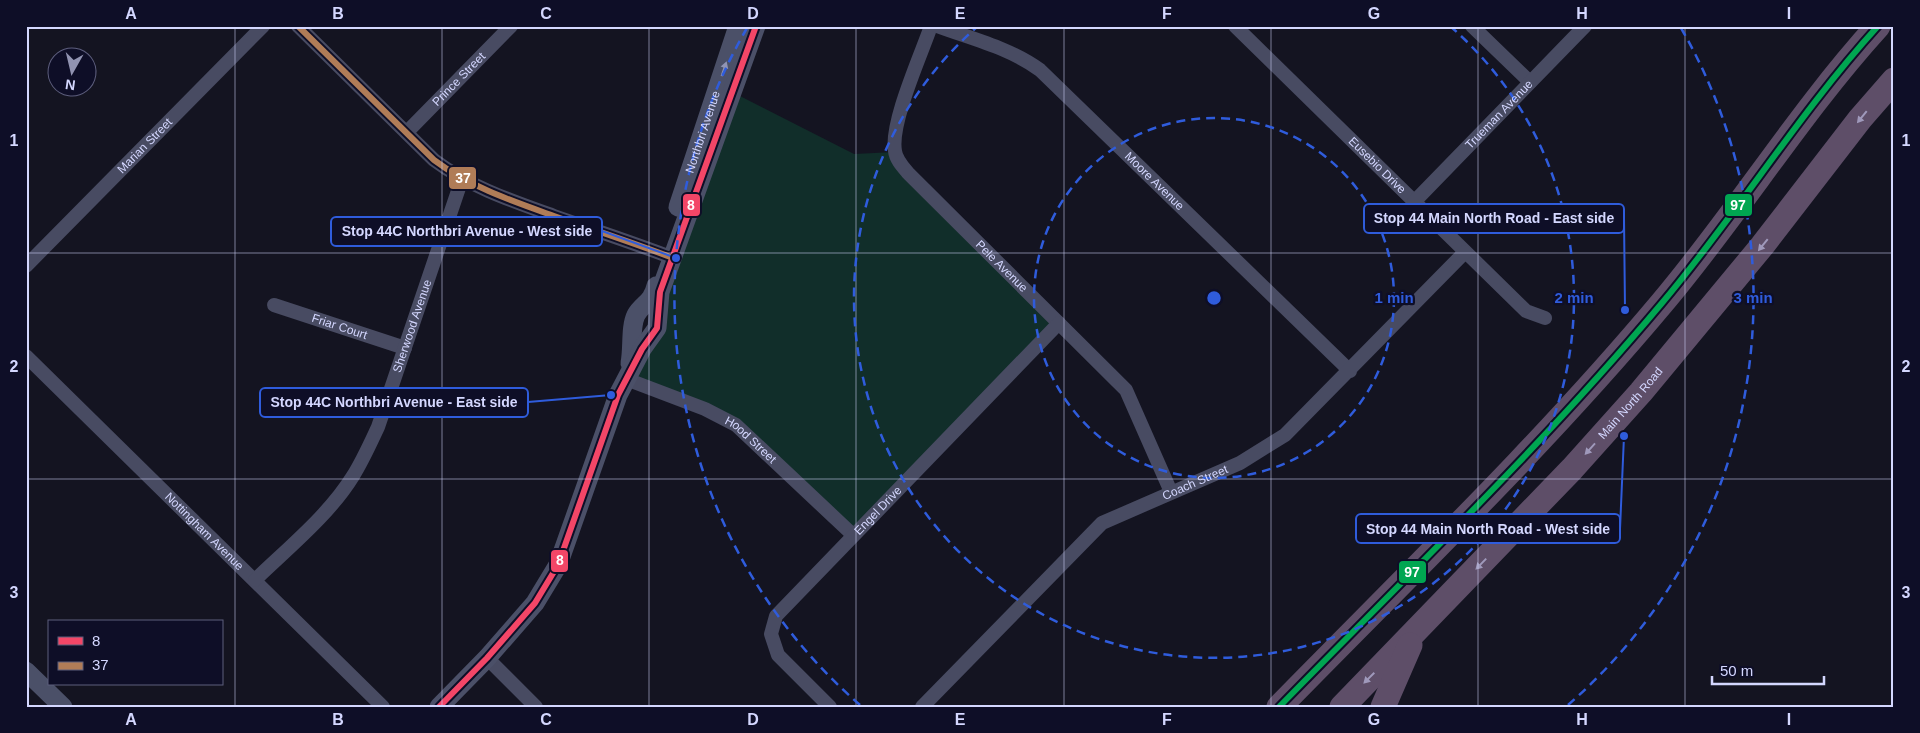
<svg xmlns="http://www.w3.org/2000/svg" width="1920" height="733" font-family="Arial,sans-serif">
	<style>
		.green { fill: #112e2a }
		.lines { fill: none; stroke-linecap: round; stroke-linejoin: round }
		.street { stroke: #484b62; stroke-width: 14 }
		.secondary { stroke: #4b5068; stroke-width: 19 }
		.highway { stroke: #5e4e68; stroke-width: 25 }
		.bus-1-casing { stroke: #0e0e27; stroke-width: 10 }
		.bus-2-casing { stroke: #0e0e27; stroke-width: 10 }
		.bus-3-casing { stroke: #0e0e27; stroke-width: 10 }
		.bus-1 { stroke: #f34667; stroke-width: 6 }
		.bus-2 { stroke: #b07c57; stroke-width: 6 }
		.bus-3 { stroke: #00a651; stroke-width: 6 }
		.oneway { fill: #9094b4 }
		.oneway2 { fill: #9f99bb }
		.grid { fill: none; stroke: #d4d7ff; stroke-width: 1; stroke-opacity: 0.55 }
		.ring { fill: none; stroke: #2f5cdc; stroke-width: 2.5; stroke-dasharray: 9 6 }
		.labels { text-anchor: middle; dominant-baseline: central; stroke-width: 4.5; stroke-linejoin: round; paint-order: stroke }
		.street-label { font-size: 12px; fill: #d4d7ff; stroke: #0e0e27 }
		.centre { fill: #2f5cdc; stroke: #0e0e27; stroke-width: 2.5 }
		.ring-label { font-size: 15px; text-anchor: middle; font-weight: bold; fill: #2f5cdc; stroke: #0e0e27; stroke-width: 4.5; stroke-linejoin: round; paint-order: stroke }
		.leader { fill: none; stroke: #2f5cdc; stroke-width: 2 }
		.callout-dot { fill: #2f5cdc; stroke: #0e0e27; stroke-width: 2 }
		.callout { fill: #0e0e27; stroke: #2f5cdc; stroke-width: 2 }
		.callout-label { font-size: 14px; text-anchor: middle; font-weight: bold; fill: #d4d7ff }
		.line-badge { stroke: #0e0e27; stroke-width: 2 }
		.badge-label { font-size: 14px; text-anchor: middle; font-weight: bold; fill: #fff }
		.neatline { fill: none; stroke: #d4d7ff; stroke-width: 2 }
		.grid-label { font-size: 16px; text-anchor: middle; font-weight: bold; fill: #d4d7ff }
	</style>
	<rect width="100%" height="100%" fill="#141421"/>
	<polygon class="green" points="732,92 854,154 895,152 1059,323 853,535 749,436 626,379 642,349"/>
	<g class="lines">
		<g class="street">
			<path d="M 298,26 L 434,160 C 470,187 512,201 554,216 C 594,230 634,243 673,258"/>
			<path id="s1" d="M 931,26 C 921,55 890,123 895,151 C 896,160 903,167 909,174 L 1126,390 L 1171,492"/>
			<path id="s2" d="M 937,26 C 972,39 1010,48 1040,70 L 1350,371"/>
			<path id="s3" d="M 1235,26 L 1526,311 L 1545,318"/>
			<polyline points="1472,26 1530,82"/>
			<path id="s4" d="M 407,132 L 511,26"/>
			<path id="s5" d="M 1414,202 L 1585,26"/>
			<path id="s6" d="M 26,266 L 263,26"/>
			<path id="s7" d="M 274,305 L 405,348"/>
			<path id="s8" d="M 26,356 L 383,707"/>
			<path id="s9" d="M 626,379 L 705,409 L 736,425 L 853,535"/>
			<path id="s10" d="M 255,580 C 288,548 329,515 353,476 C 363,460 370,444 378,427 L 462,179"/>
			<polyline points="487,658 536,707"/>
			<path id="s11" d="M 830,707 L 778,655 L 771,634 L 776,616 L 1059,323"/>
			<path id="s12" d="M 922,707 L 1102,523 L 1240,463 L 1285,435 L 1465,252"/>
		</g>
		<g class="secondary">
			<path id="s13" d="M 678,207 L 738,26"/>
			<path d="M 630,363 C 633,349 630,327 636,315 C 642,304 652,303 656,286"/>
			<polyline points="26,671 63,707"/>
			<polyline points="439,707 487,658 535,603 558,565 618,395 642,349 657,328 660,292 756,26"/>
		</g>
		<g class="highway">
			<path d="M 1279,707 C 1409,574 1543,445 1662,303 C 1738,213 1799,113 1878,26"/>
			<path id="s14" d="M 1342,707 L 1572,469 L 1641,392 L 1762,246 L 1860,119 L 1894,80"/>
			<polyline points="1383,707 1410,645"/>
		</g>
		<defs>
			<polyline id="bus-1" points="439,707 487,658 535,603 558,565 618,395 642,349 657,328 660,292 756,26"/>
			<path id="bus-2" d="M 298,26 L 434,160 C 470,187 512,201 554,216 C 594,230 634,243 673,258"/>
			<path id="bus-3" d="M 1279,707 C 1409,574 1543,445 1662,303 C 1738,213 1799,113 1878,26"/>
		</defs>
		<use href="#bus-1" class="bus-1-casing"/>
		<use href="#bus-2" class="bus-2-casing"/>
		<use href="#bus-3" class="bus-3-casing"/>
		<use href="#bus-1" class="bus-1"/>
		<use href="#bus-2" class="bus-2"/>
		<use href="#bus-3" class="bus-3"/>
	</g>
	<defs><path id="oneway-solid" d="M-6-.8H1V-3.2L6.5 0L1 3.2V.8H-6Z" transform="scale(1.25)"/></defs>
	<use class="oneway" href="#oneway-solid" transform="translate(724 69) rotate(-71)"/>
	<g class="oneway2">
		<use href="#oneway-solid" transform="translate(1862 117) rotate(129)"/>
		<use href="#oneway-solid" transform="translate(1763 245) rotate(129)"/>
		<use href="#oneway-solid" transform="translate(1590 449) rotate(132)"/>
		<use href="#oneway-solid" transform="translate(1481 564) rotate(134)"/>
		<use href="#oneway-solid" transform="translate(1369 678) rotate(135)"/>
	</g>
	<path class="grid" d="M 235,26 L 235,707M 442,26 L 442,707M 649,26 L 649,707M 856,26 L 856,707M 1064,26 L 1064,707M 1271,26 L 1271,707M 1478,26 L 1478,707M 1685,26 L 1685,707M 26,253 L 1894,253M 26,479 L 1894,479"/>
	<g class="ring">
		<circle cx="1214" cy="298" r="180"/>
		<path d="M1450 26A360 360 0 1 1 978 26"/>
		<path d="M860 705A539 539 0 0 1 747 28M1681 28A539 539 0 0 1 1568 705"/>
	</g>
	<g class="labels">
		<g class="street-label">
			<text stroke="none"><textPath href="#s4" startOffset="74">Prince Street</textPath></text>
			<text stroke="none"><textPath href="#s5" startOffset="122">Trueman Avenue</textPath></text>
			<text stroke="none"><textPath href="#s13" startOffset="79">Northbri Avenue</textPath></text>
			<text stroke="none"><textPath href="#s6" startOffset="169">Marian Street</textPath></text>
			<text stroke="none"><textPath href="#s3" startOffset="199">Eusebio Drive</textPath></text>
			<text stroke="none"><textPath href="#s2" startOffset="272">Moore Avenue</textPath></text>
			<text stroke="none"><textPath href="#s1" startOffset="289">Pele Avenue</textPath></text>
			<text stroke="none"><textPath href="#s7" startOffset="69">Friar Court</textPath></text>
			<text stroke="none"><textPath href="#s10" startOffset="305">Sherwood Avenue</textPath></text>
			<text stroke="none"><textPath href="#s14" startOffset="419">Main North Road</textPath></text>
			<text stroke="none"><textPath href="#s9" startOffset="140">Hood Street</textPath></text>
			<text stroke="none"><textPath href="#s12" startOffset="359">Coach Street</textPath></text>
			<text stroke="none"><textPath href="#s11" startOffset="261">Engel Drive</textPath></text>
			<text stroke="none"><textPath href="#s8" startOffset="250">Nottingham Avenue</textPath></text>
		</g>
	</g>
	<circle cx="1214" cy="298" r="8" class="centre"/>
	<g class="ring-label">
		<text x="1394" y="303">1 min</text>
		<text x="1574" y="303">2 min</text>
		<text x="1753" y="303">3 min</text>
	</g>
	<path class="leader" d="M1625 310L1624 218M676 258L602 231M611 395L528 402M1624 436L1620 529"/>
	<g class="callout-dot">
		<circle cx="1625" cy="310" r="5"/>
		<circle cx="676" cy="258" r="5"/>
		<circle cx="611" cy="395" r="5"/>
		<circle cx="1624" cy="436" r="5"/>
	</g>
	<g class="callout">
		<rect x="1364" y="204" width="260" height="29" rx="5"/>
		<rect x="331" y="217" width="271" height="29" rx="5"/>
		<rect x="260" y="388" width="268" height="29" rx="5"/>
		<rect x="1356" y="514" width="264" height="29" rx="5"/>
	</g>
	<g class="callout-label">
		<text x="1494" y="223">Stop 44 Main North Road - East side</text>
		<text x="467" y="236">Stop 44C Northbri Avenue - West side</text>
		<text x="394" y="407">Stop 44C Northbri Avenue - East side</text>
		<text x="1488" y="534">Stop 44 Main North Road - West side</text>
	</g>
	<g class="line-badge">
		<rect x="448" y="166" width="29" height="24" rx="5" fill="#b07c57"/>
		<rect x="1724" y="193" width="29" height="24" rx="5" fill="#00a651"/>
		<rect x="682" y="193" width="19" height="24" rx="5" fill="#f34667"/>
		<rect x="550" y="549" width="19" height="24" rx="5" fill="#f34667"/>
		<rect x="1398" y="560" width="29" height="24" rx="5" fill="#00a651"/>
	</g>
	<g class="badge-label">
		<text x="463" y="183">37</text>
		<text x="1738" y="210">97</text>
		<text x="691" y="210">8</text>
		<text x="560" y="565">8</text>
		<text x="1412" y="577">97</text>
	</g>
	<rect width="1920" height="733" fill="none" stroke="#0e0e27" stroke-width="55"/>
	<rect x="48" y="620" width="175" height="65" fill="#0e0e27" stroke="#5d5e7d"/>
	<rect x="58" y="637" width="25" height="8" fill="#f34667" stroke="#5d5e7d"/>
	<text x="92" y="646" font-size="15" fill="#d4d7ff">8</text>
	<rect x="58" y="662" width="25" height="8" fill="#b07c57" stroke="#5d5e7d"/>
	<text x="92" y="670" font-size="15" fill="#d4d7ff">37</text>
	<g transform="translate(72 72) rotate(188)"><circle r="24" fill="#0e0e27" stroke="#5d5e7d"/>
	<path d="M0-4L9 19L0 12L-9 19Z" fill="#9193b1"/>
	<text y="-8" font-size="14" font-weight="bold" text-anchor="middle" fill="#d4d7ff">N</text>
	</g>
	<path d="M1712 676v8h112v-8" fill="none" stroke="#d4d7ff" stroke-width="2.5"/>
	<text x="1720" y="676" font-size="15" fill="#d4d7ff" stroke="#0e0e27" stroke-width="4" paint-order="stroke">50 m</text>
	<rect x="28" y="28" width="1864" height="678" class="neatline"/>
	<g class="grid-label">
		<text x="131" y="19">A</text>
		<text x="338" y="19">B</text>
		<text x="546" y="19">C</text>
		<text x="753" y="19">D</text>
		<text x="960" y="19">E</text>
		<text x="1167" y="19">F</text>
		<text x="1374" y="19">G</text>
		<text x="1582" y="19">H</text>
		<text x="1789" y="19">I</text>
		<text x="14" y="146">1</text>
		<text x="1906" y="146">1</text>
		<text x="14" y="372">2</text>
		<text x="1906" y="372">2</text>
		<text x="14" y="598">3</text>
		<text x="1906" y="598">3</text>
		<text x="131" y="725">A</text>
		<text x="338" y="725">B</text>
		<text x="546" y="725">C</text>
		<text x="753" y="725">D</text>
		<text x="960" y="725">E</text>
		<text x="1167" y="725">F</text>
		<text x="1374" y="725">G</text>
		<text x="1582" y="725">H</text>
		<text x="1789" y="725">I</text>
	</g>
</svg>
